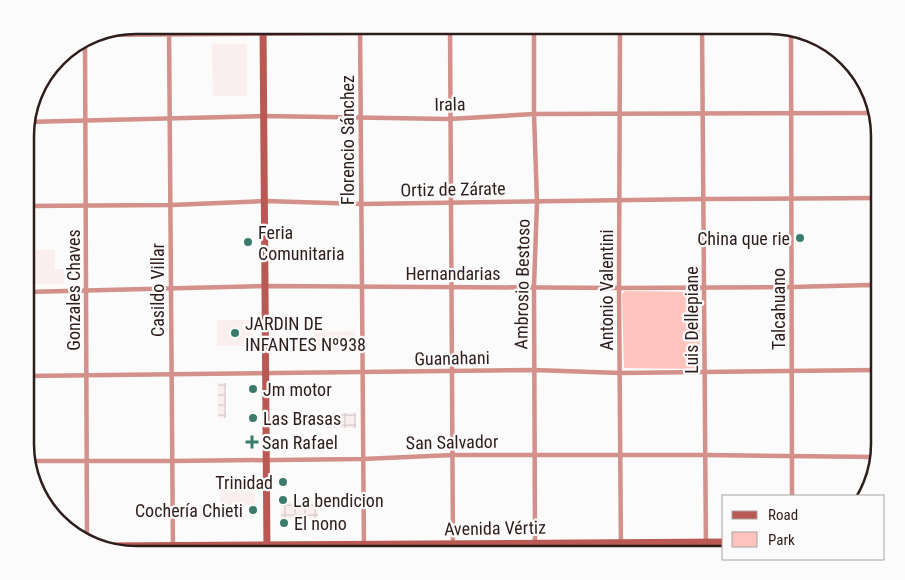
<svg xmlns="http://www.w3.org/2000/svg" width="905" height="580" font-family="'Roboto Condensed',sans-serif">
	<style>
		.built { fill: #faefee }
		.industrial { fill: url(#industrial-grid) }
		.park { fill: #fdc3bd }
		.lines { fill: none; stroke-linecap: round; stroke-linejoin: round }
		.street { stroke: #d4908a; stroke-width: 4.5 }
		.secondary { stroke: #ba5954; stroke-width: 7 }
		.poi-dot { fill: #3a7b6b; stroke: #fbfbfb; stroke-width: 2 }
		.labels { text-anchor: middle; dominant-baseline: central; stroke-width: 4.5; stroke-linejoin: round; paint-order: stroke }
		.street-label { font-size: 18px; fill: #2d1d1c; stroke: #fbfbfb }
		.poi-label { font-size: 18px; fill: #2d1d1c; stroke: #fbfbfb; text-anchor: start }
		.rim { fill: none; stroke: #2d1d1c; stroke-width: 2.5 }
	</style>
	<defs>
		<pattern id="industrial-grid" width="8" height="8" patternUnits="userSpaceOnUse" patternTransform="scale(1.25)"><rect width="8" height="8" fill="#faefee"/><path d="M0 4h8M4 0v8" fill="none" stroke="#d7cccc"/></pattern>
	</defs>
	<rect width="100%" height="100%" fill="#fbfbfb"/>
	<g class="built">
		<polygon points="212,44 247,44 247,96 213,96"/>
		<polygon points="26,250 55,250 55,269 64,269 64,284 26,284"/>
		<rect x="217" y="320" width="36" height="26"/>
		<polygon points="354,331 355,349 314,350 314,332"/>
		<rect x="220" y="489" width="35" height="16"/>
	</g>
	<g class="industrial">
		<rect x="218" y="383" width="8" height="35"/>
		<polygon points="326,413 356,413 356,428 327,428 326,425 319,425 319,416 326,416"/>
		<rect x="281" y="502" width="37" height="16"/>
	</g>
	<g class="park">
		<polygon points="625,291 700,292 700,369 624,368 622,294"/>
		<polygon points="703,546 703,555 456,555 456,547"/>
		<polygon points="118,549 196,549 196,555 136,555"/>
	</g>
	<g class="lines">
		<g class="street">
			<polyline points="169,25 173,555"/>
			<polyline points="360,25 364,555"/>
			<polyline points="450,25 453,555"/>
			<polyline points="534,25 534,114 537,202 534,286 535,543"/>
			<polyline points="620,25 619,288 621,555"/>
			<polyline points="702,25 706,555"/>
			<polyline points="791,32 792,496"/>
			<path d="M 91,35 C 322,33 554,31 785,30"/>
			<polyline points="85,39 87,540"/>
			<polyline points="876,117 877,288 880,420"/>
			<polyline points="26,122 264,116 449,119 534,114 875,113"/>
			<polyline points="26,206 171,205 265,201 362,204 704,199 880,198"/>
			<polyline points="26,292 266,286 619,288 792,287 870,285 880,289"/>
			<polyline points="26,376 534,370 620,373 878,370"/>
			<polyline points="879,452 880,442"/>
			<polyline points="27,461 171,461 363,459 453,455 705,455 878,457"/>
		</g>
		<g class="secondary">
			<polyline points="263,25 267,555"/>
			<polyline points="107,546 724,542"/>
		</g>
	</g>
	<g class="poi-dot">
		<circle cx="800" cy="238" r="5"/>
		<circle cx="248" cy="242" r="5"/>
		<circle cx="235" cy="333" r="5"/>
		<circle cx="253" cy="389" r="5"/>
		<circle cx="253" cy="418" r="5"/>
		<path d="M249.5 434.5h5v5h5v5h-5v5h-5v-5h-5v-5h5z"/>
		<circle cx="283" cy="482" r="5"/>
		<circle cx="283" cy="500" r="5"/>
		<circle cx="253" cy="510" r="5"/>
		<circle cx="284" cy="523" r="5"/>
	</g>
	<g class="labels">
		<g class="street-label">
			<text transform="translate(450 104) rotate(-1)">Irala</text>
			<text transform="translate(347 140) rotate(-90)">Florencio Sánchez</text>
			<text transform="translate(453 189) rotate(-1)">Ortiz de Zárate</text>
			<text x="453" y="273">Hernandarias</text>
			<text transform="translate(522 284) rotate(-89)">Ambrosio Bestoso</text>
			<text transform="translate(73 290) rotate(-90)">Gonzales Chaves</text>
			<text transform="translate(157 290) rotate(-90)">Casildo Villar</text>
			<text transform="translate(606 290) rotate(-90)">Antonio Valentini</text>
			<text transform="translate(778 309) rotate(-90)">Talcahuano</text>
			<text transform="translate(691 320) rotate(-90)">Luis Dellepiane</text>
			<text transform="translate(452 358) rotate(-1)">Guanahani</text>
			<text transform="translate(452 442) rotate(-1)">San Salvador</text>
			<text transform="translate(495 528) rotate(-1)">Avenida Vértiz</text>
		</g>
		<g class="poi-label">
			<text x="258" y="232">Feria<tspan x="258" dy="21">Comunitaria</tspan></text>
			<text x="790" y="238" text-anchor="end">China que rie</text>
			<text x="245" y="323">JARDIN DE<tspan x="245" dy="21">INFANTES Nº938</tspan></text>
			<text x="263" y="389">Jm motor</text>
			<text x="263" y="418">Las Brasas</text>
			<text x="262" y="442">San Rafael</text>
			<text x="273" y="482" text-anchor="end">Trinidad</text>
			<text x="293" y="500">La bendicion</text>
			<text x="243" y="510" text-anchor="end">Cochería Chieti</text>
			<text x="294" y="523">El nono</text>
		</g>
	</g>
	<path d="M0 0H905V580H0ZM136 34H769A102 102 0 0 1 871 136V444A102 102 0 0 1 769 546H136A102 102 0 0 1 34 444V136A102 102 0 0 1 136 34Z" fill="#fbfbfb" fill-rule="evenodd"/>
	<path class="rim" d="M136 34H769A102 102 0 0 1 871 136V444A102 102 0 0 1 769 546H136A102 102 0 0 1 34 444V136A102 102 0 0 1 136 34Z"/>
	<rect x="722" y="495" width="162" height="65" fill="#fbfbfb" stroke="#a9a2a2"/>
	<rect x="732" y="511" width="25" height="8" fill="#ba5954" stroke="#a9a2a2"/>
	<text x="768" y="520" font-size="15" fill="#2d1d1c">Road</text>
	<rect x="732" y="532" width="25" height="15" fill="#fdc3bd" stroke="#a9a2a2"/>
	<text x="768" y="545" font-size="15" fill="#2d1d1c">Park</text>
</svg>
